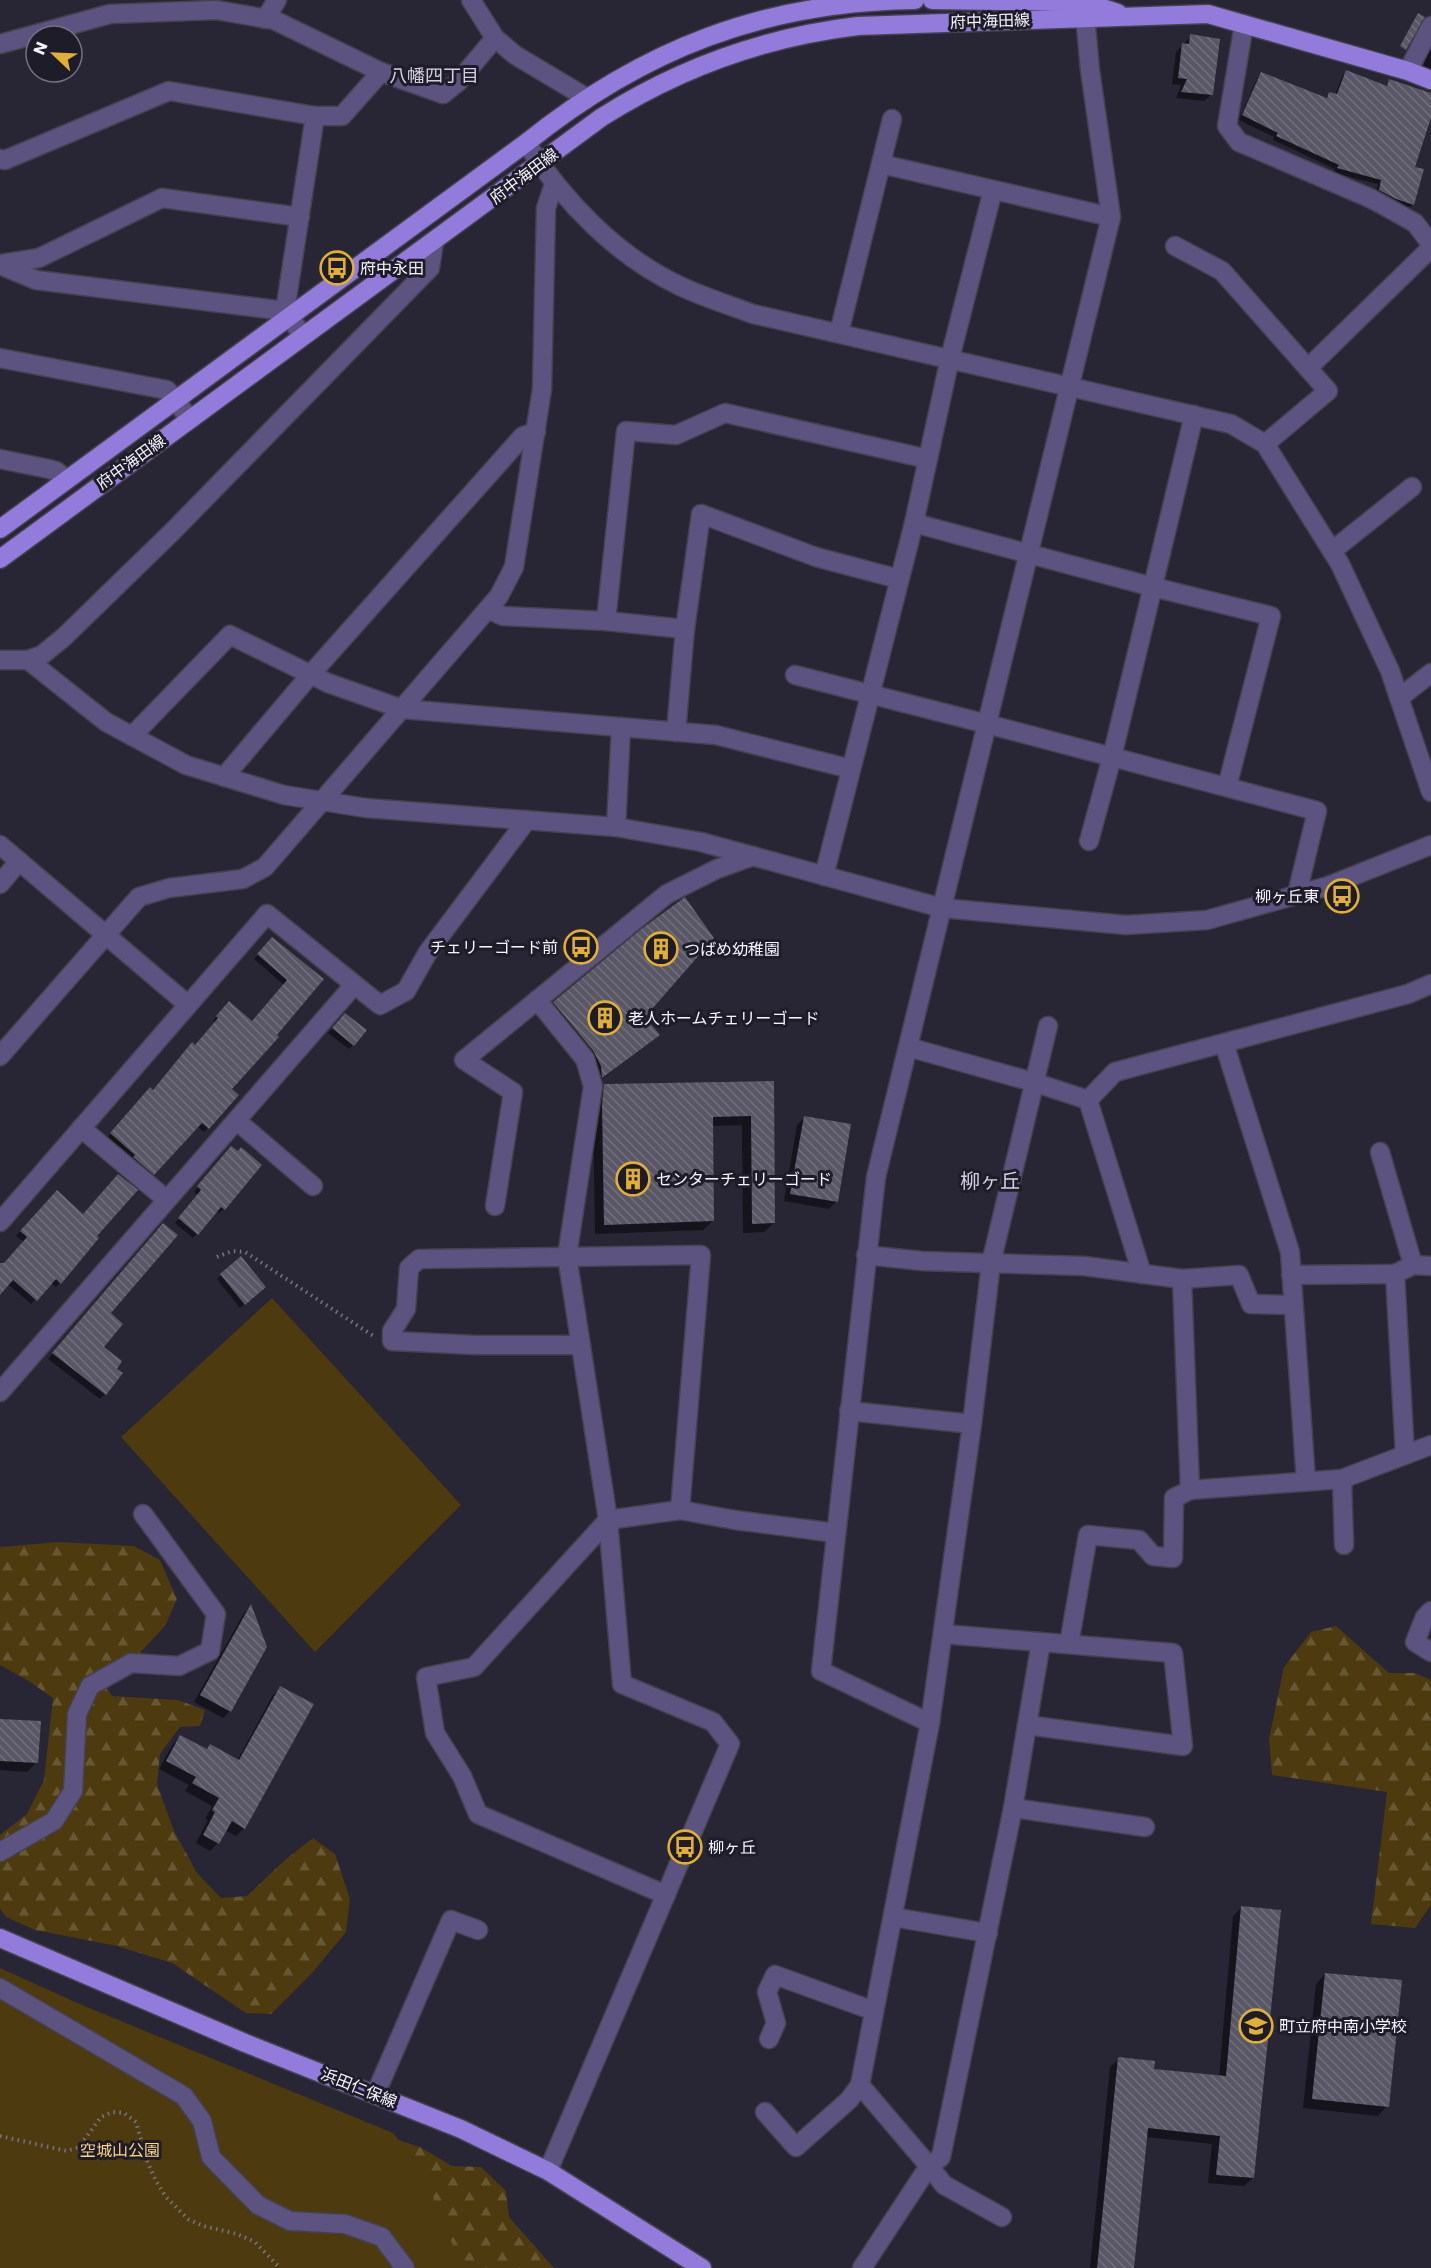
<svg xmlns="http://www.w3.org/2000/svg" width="1431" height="2268" font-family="Poppins,'Noto Sans JP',sans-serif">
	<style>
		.forest { fill: url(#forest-firs) }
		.park { fill: #4d3a0e }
		.shadow { fill: #0007 }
		.building { fill: url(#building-back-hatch) }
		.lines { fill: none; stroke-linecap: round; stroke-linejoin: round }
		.minor-casing { stroke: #454250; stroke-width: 21 }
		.major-casing { stroke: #454250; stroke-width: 21 }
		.path { stroke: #787582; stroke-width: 4; stroke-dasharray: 1.5 4.5; stroke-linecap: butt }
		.minor { stroke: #5d5381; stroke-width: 18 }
		.major { stroke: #927bda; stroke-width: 18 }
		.labels { text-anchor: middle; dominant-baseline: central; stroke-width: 6; stroke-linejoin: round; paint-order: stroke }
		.street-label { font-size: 16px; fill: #f5f4fe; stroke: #1f1c2a }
		.poi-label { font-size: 16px; fill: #f5f4fe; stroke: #1f1c2a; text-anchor: start }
		.park-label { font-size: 16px; fill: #f9d483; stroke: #1f1c2a }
		.neighbourhood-label { font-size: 18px; fill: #d3d0e3; stroke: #1f1c2a }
		.quarter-label { font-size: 20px; fill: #d3d0e3; stroke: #1f1c2a }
	</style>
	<defs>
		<pattern id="forest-firs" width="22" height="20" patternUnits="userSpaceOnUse" patternTransform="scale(1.5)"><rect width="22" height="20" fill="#4d3a0e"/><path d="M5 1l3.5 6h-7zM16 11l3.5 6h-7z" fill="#675732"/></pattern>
		<pattern id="building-back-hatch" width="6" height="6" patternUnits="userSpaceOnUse" patternTransform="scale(1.5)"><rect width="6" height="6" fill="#595666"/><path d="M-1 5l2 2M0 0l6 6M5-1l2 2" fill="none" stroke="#716f7d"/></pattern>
	</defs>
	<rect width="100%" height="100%" fill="#282534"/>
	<g class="forest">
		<polygon points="59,1542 134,1546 160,1560 177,1599 165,1626 136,1657 99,1678 112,1696 178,1700 205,1710 200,1726 180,1727 160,1754 157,1784 174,1831 197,1873 221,1898 247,1896 285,1860 313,1838 335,1854 350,1899 346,1932 312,1973 271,2014 246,2013 172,1963 117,1946 35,1930 6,1917 0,1909 0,1835 27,1814 44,1780 53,1698 27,1680 0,1665 0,1547"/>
		<polygon points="1336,1626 1389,1673 1415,1673 1431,1680 1431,1905 1415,1928 1371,1924 1387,1792 1272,1775 1269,1739 1284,1667 1311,1632"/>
		<polygon points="377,2133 420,2147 452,2166 481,2167 506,2191 509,2217 554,2268 416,2268"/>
	</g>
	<g class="park">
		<polygon points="272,1298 461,1505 315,1652 121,1437"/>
		<polygon points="0,1968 82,2005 393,2133 414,2159 435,2202 462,2268 0,2268"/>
	</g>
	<g class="shadow">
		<polygon points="1191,36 1212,94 1204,101 1176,98 1181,85 1172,84 1176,52"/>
		<polygon points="1431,47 1431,75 1423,71 1425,66 1423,65"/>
		<polygon points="1346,72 1385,87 1390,80 1431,93 1431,119 1414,168 1413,204 1408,208 1391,203 1375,195 1378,184 1334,173 1335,169 1273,140 1274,137 1239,120 1257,79 1262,74 1324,99 1330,94 1335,95 1342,77"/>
		<polygon points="273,939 322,980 230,1089 237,1095 204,1132 197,1126 149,1178 107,1138 146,1093 152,1091 194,1047 215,1023 213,1021 225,1007 252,1023 284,985 254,959"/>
		<polygon points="554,1003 643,1017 658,1035 593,1086 544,1012"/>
		<polygon points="341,1019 353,1045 349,1049 328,1033"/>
		<polygon points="772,1082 774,1223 764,1232 743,1233 742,1125 712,1126 713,1221 703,1230 595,1234 593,1115 595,1095 605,1086"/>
		<polygon points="804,1118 836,1202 829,1209 784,1201 797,1125"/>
		<polygon points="227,1152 224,1209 219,1213 216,1211 193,1238 175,1223 198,1195 194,1192"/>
		<polygon points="57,1192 95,1236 60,1283 56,1287 51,1283 31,1304 8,1284 0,1293 0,1269 24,1242 16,1236"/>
		<polygon points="157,1230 108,1313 102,1348 105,1394 100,1399 48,1359"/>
		<polygon points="221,1275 260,1291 240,1308 217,1279"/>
		<polygon points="251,1607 230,1711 223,1718 194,1702 244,1613"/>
		<polygon points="281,1687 244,1828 236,1836 225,1830 218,1843 210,1851 196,1843 208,1820 205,1819 212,1806 185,1791 189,1785 159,1769 173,1744 181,1736 206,1750 210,1746 237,1761 273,1695"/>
		<polygon points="0,1720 37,1762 27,1772 0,1770"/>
		<polygon points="1241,1908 1253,2178 1244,2186 1208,2183 1212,2144 1146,2137 1133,2268 1090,2268 1110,2067 1119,2059 1153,2070 1219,2077 1233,1916"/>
		<polygon points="1325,1974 1387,2106 1378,2116 1303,2108 1316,1984"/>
	</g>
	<g class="building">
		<polygon points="1418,13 1425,17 1406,50 1400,46"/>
		<polygon points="1190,34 1220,39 1213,95 1181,92 1187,79 1178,78 1182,43 1189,44"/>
		<polygon points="1346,70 1387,86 1389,79 1431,93 1431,118 1415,167 1424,169 1414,205 1396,199 1379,190 1381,180 1337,168 1339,165 1276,136 1278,133 1242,115 1261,72 1327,98 1329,92 1337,94"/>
		<polygon points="685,897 714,938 645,1017 660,1035 602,1078 601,1066 594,1052 553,1002 640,930"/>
		<polygon points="272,937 324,979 277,1035 279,1037 232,1089 239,1095 209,1129 202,1123 154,1175 133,1157 135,1155 110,1133 150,1087 153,1090 192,1042 195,1045 218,1018 216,1016 229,1001 252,1021 287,980 257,954"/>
		<polygon points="345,1013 367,1030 354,1046 332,1028"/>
		<polygon points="774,1081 775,1223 752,1224 751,1116 713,1117 714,1221 604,1225 602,1104 604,1084"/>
		<polygon points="804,1116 851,1124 838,1202 790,1194"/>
		<polygon points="231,1146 238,1151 241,1147 262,1165 225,1210 221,1207 198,1235 178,1218 201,1190 197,1186"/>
		<polygon points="118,1174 138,1190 97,1236 99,1238 61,1284 56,1279 37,1301 13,1280 0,1295 0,1263 4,1263 27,1237 20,1231 57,1190 83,1214"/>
		<polygon points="163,1223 178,1235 111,1313 123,1324 104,1347 122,1361 117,1369 123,1373 106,1395 52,1353"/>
		<polygon points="241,1256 266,1287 245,1305 220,1274"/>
		<polygon points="251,1604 267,1647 231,1712 200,1695"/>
		<polygon points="280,1686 314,1704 245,1829 232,1821 219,1844 203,1835 215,1812 212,1810 219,1798 192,1783 196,1777 166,1761 180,1735 207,1749 210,1744 239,1760"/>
		<polygon points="0,1719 41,1721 38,1763 0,1761"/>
		<polygon points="1241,1906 1281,1910 1254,2178 1216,2175 1220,2136 1148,2128 1134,2268 1097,2268 1118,2057 1155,2061 1154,2069 1226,2076"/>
		<polygon points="1325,1973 1402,1980 1389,2107 1312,2099"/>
	</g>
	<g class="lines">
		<defs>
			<g id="minor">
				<polyline points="471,0 495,38 515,55 587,98"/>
				<polyline points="265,19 277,0"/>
				<polyline points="1244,24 1227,126 1239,142 1372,199 1415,223 1431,244"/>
				<polyline points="0,44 110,14 216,10 274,20 381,72 443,94 458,82 495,38"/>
				<polyline points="1408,71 1431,26"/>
				<path d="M 526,143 C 564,201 616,256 680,286 C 703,297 729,305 753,314 L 1231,424 L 1265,444 L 1340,564 L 1390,671 L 1431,792"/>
				<polyline points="0,159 5,160 169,91 315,116 342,116 381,72"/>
				<polyline points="881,164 1111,217"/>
				<polyline points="1175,246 1222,271 1328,391 1265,444"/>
				<polyline points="0,264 39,258 162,198 300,217"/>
				<polyline points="0,265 36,280 285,311 303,336"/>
				<polyline points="285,311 315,116"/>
				<polyline points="839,333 892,119"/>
				<polyline points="0,358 167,390 176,400 189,419"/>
				<polyline points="1308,368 1431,248"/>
				<polyline points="0,459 49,469 56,471 67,480"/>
				<polyline points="914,523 1153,587 1271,616 1227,787"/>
				<polyline points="1332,551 1412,487"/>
				<polyline points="488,609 503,616 606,621 685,629"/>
				<polyline points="606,621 626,431 676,435 725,413 928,459"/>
				<polyline points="0,660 28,660 42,655 64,637 173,531 430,268 434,242"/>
				<polyline points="28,660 106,722 186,765 284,795 366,808 616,827 701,842 942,908 1126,925 1207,920 1328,886 1431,845"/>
				<polyline points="795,675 987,724 1317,811 1297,894"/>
				<polyline points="1399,698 1431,673"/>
				<polyline points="676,732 685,629 701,514 816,557 899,579"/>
				<polyline points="132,736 230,635 328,683 402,709 716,735 851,769"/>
				<polyline points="224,777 311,674 523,436 536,432"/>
				<polyline points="616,827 621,727"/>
				<polyline points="1089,841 1112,757 1194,415"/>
				<polyline points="0,845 187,1004"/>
				<polyline points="824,876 914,523 950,358 993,190"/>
				<polyline points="0,884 19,861"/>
				<polyline points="537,1000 585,1059 593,1086 567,1256 608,1520 622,1684 713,1722 730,1744 548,2171"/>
				<polyline points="1224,1043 1290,1252 1306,1481"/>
				<polyline points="908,1047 1033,1082 1088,1100 1115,1072 1408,994 1431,984"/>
				<polyline points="0,1056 139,897 169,888 243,879 265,867 499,596 514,567 542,389 546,208 554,184"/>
				<polyline points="1088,1100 1142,1274"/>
				<polyline points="237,1121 313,1186"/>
				<polyline points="81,1128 167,1200"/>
				<polyline points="1380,1152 1413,1265"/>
				<polyline points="495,1206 513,1092 464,1060 667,894 717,869 753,856"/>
				<polyline points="0,1222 267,914 380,1005 406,991 428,952 527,820"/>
				<polyline points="866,1255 922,1261 1084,1266 1182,1279 1239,1275 1251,1304 1293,1305"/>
				<polyline points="1291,1275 1395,1274"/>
				<polyline points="1182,1279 1190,1490 1342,1479 1431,1445"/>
				<polyline points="581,1345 475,1345 392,1341 392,1331 406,1309 409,1268 419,1259 701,1255 680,1510"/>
				<polyline points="0,1392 354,985"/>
				<polyline points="849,1411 972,1424"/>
				<polyline points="1405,1455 1395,1274 1413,1265 1431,1266"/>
				<polyline points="1342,1479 1344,1545"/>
				<polyline points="1431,1611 1425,1617 1415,1642 1431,1652"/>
				<polyline points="943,1634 1173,1653 1183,1746 1027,1725"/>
				<polyline points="1069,1644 1088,1535 1139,1540 1153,1556 1173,1558 1174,1498 1190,1490"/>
				<polyline points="930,1723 821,1671 876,1177 1111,217 1090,70 1084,4"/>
				<polyline points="1013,1808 1145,1827"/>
				<polyline points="0,1852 54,1821 73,1791 77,1714 90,1686 131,1663 179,1666 210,1651 216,1614 143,1514"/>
				<polyline points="666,1895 478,1814 462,1776 435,1733 426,1677 474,1667 608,1520 680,1510 735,1520 836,1533"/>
				<polyline points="893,1917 988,1933"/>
				<polyline points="0,1988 184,2096 202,2121 211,2157 258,2205 290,2221 345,2224 382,2237 405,2268"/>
				<polyline points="769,2039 776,2023 767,1992 775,1975 874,2011"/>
				<polyline points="375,2095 451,1920 478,1930"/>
				<polyline points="765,2112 796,2147 849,2100 860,2085"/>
				<polyline points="1002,2217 944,2185 929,2166 941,2157 1013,1808 1041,1642"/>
				<polyline points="862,2268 929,2166 860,2085 930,1723 972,1424 991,1263 1048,1026"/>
			</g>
			<g id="major">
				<polyline points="932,0 1084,2 1118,13"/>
				<path d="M 0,529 L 526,143 C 643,49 764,2 915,0"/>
				<path d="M 0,559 L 602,117 C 681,67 765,37 858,26 L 1208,14 L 1408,71 L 1431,80"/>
				<polyline points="0,1938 245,2043 461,2129 548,2171 702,2268"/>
			</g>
		</defs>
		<use href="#minor" class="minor-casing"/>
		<use href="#major" class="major-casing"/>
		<g class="path">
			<polyline points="217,1257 232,1251 245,1252 375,1337"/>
			<polyline points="0,2136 67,2151 79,2147 101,2117 112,2112 124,2113 136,2122 147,2161 156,2181 166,2197 188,2219 203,2226 237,2234 255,2242 280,2268"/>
		</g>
		<use href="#minor" class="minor"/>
		<use href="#major" class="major"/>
	</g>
	<defs>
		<symbol id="bus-ring" viewBox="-11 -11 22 22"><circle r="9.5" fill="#1f1c2a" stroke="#e1af34" stroke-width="1.5"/><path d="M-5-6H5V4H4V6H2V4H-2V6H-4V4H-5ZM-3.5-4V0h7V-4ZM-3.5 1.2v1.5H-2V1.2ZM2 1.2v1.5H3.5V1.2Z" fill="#e1af34"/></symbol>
		<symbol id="building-ring" viewBox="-11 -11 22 22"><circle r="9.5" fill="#1f1c2a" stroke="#e1af34" stroke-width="1.5"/><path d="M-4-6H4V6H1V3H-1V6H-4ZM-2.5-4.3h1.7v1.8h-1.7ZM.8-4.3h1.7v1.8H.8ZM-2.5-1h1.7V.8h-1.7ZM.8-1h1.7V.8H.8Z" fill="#e1af34"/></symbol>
		<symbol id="school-ring" viewBox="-11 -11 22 22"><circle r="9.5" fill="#1f1c2a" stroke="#e1af34" stroke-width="1.5"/><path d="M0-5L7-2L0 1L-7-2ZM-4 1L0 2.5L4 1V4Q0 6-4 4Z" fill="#e1af34"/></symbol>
	</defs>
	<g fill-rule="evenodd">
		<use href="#bus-ring" x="318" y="249" width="38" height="38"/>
		<use href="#bus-ring" x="1323" y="877" width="38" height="38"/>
		<use href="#bus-ring" x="562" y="928" width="38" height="38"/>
		<use href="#building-ring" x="642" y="930" width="38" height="38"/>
		<use href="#building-ring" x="586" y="999" width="38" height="38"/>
		<use href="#building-ring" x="614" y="1160" width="38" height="38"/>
		<use href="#bus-ring" x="666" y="1828" width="38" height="38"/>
		<use href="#school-ring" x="1237" y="2007" width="38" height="38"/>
	</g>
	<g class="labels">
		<g class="street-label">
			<text transform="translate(990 21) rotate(-2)">府中海田線</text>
			<text transform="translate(524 176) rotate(-37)">府中海田線</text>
			<text transform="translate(131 462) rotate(-36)">府中海田線</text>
			<text transform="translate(359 2088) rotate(22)">浜田仁保線</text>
		</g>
		<g class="poi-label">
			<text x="360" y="268">府中永田</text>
			<text x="1319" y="896" text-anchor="end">柳ヶ丘東</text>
			<text x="558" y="947" text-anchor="end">チェリーゴード前</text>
			<text x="684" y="949">つばめ幼稚園</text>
			<text x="628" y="1018">老人ホームチェリーゴード</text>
			<text x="656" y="1179">センターチェリーゴード</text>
			<text x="708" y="1847">柳ヶ丘</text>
			<text x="1279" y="2026">町立府中南小学校</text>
		</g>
		<g class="park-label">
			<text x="120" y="2150">空城山公園</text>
		</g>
		<g class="neighbourhood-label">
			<text x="434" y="75">八幡四丁目</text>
		</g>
		<g class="quarter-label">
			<text x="990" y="1181">柳ヶ丘</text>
		</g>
	</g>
	<g transform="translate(54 54) rotate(293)"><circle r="28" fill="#1f1c2a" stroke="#75727f" stroke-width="1.5"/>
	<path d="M0-4.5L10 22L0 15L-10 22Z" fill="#e1af34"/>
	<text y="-9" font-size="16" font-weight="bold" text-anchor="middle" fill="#f5f4fe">N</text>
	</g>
</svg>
